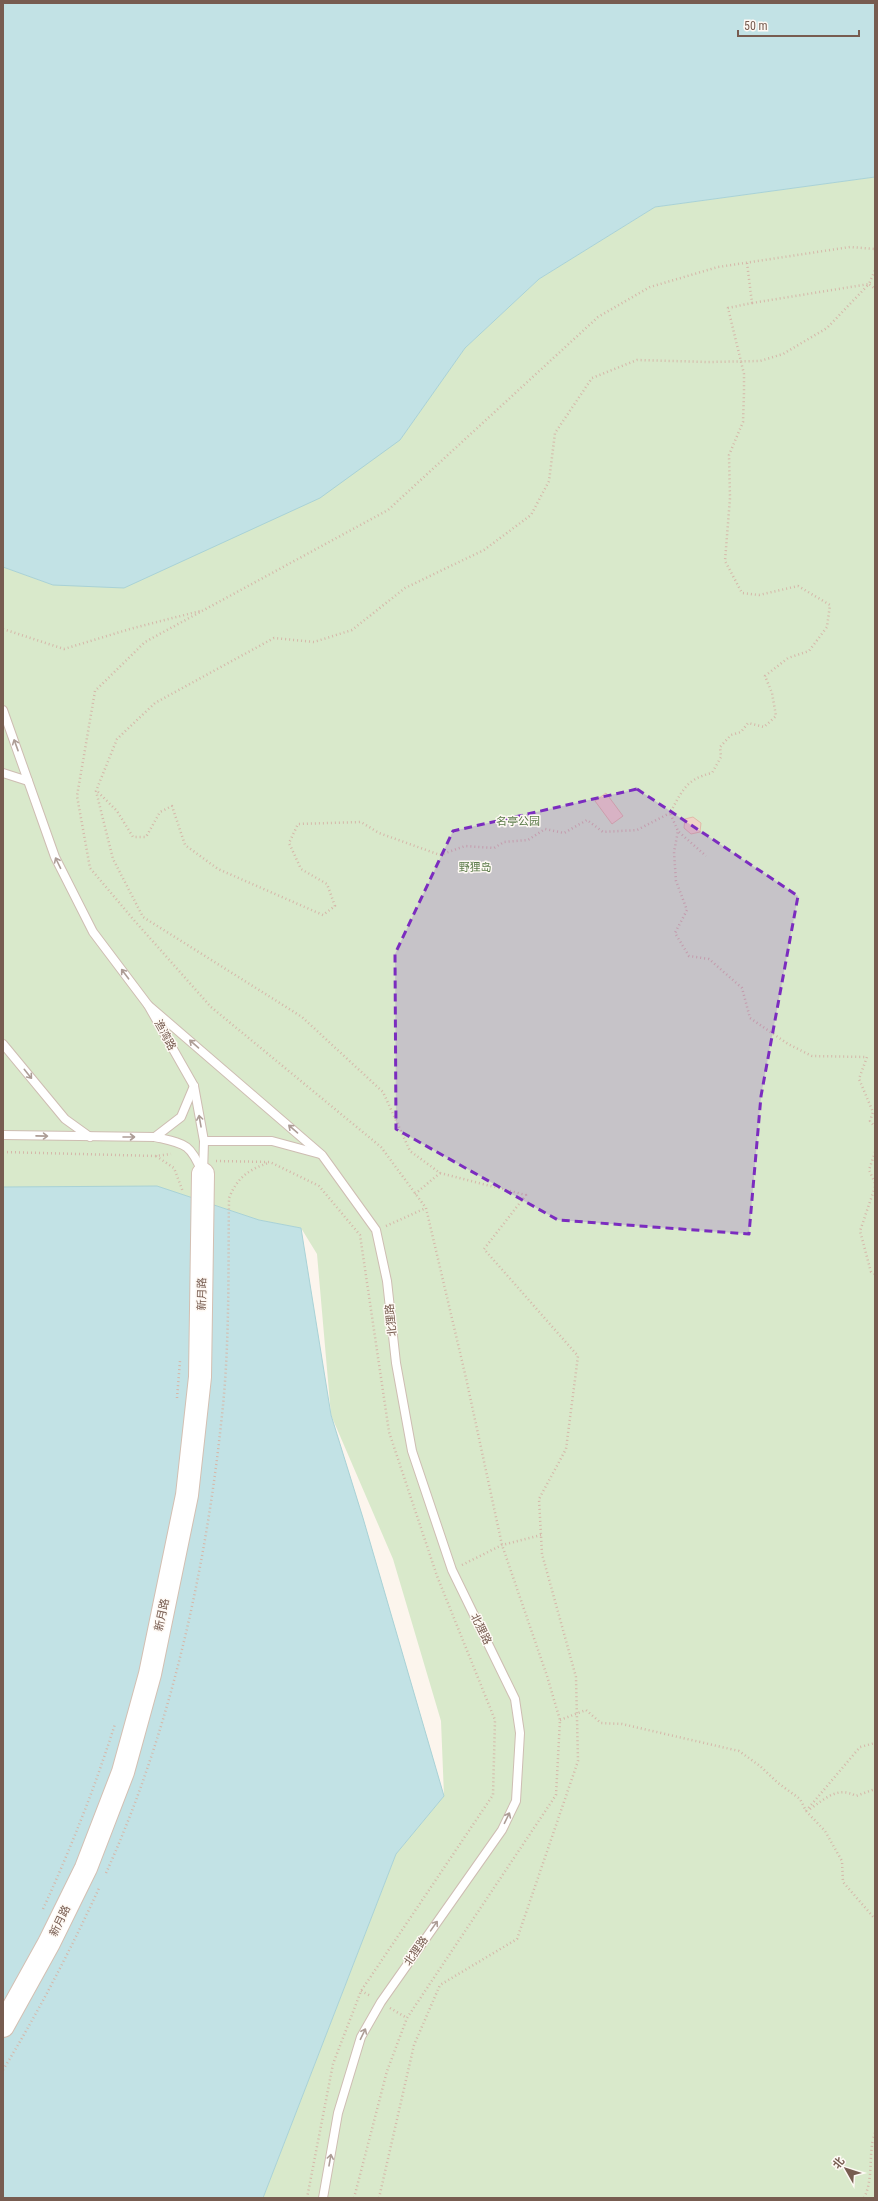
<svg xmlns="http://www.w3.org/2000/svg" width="878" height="2201" font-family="'Roboto Condensed','Noto Sans SC',sans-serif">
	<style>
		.green { fill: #d9e9cb }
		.water { fill: #c2e2e5; stroke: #a9d2d6 }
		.building { fill: #efd4c6; stroke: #e1baa8 }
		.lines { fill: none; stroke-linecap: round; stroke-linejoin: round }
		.lane-casing { stroke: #cebdb2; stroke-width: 10 }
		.secondary-casing { stroke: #d3bfb2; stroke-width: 24 }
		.path { stroke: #d5b7a9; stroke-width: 2.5; stroke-dasharray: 1 3; stroke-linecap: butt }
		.lane { stroke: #fff; stroke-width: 8 }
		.secondary { stroke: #fff; stroke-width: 22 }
		.oneway { stroke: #ad9d96 }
		.marked { fill: #7b2cbf; fill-opacity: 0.2; stroke: #7b2cbf; stroke-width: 3; stroke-dasharray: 8 5; stroke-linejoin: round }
		.labels { text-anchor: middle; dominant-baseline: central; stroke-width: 3; stroke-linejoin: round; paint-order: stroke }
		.park-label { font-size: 11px; fill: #5b7b49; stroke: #fef9f4 }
		.street-label { font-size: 11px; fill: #775c50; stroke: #fef9f4 }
	</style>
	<rect width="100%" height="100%" fill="#fcf5ed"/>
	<polygon class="green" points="875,177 875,2198 263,2198 396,1854 444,1796 441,1721 393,1559 331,1415 317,1254 301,1228 259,1220 3,1187 3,567 53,585 400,440 465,348 539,279 655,207"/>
	<g class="water">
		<polygon points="3,3 875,3 875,177 655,207 539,279 465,348 400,440 320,498 124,588 53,585 3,567"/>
		<polygon points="157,1186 259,1220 301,1228 331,1415 363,1518 444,1796 396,1854 263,2198 3,2198 3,1187"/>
	</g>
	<g class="building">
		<polygon points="606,793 623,816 612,824 595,801"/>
		<polygon points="693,817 701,823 700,832 691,834 684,828 685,819"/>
	</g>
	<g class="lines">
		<defs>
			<g id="lane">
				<polyline points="3,710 55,857 93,932 148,1005 194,1086 204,1141 203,1174"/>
				<polyline points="3,773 28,781"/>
				<polyline points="148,1005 322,1155 376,1230 387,1281 396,1363 412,1451 452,1570 515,1699 520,1733 516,1801 502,1830 381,2002 361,2037 338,2113 323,2198"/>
				<polyline points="3,1044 65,1119 90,1137"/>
				<path d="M 3,1135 L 155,1137 C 185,1144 190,1143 202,1172"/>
				<polyline points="155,1137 181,1117 194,1086"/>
				<polyline points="204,1141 272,1141 320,1154"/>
			</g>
			<polyline id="secondary" points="3,2026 49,1943 86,1868 123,1772 150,1674 187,1495 200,1377 203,1174"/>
		</defs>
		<use href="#lane" class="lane-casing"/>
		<use href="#secondary" class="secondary-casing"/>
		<g class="path">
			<path d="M 747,263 L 752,303 L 728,308 L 744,374 L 744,393 L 743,422 L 729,455 L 730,498 L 725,561 L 742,593 L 759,595 L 798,586 L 830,605 L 827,627 L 809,651 L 788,658 L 765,676 L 772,693 L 776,716 L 764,727 L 748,723 L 741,732 L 731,735 L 720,747 L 721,757 L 712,773 C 686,779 682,791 670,813 L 678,831 L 674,852 L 676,881 L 687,910 L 675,933 L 689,956 L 709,959 L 742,988 L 750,1018 L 788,1044 L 812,1056 L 867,1057 L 859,1079 L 873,1112 L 870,1121 L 875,1127"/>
			<polyline points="752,303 869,284 875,270"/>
			<polyline points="3,629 64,649 130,629 200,611"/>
			<polyline points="98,792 117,811 133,837 146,837 160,812 172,806 185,845 218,869 323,915 335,906 327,884 301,869 289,843 298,824 361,822 379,833 440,855 465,846 494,848 504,842 528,840 545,829 564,833 587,820 603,832 637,830 670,813"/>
			<polyline points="679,832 706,856"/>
			<polyline points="3,1152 156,1156 171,1154"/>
			<polyline points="875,1152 869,1170 875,1183"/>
			<polyline points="156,1156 174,1168 183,1192"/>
			<polyline points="216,1161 270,1162 319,1186 360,1235 389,1432 437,1576 495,1720 493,1795 361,1991 333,2064 307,2198"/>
			<polyline points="875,1187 860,1231 871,1272 875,1274"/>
			<polyline points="415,1194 440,1173"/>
			<polyline points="386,1226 426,1208"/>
			<polyline points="177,1398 180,1361"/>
			<polyline points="462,1565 502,1545 541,1535"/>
			<polyline points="560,1720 586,1710 601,1723 622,1724 739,1751 760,1766 778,1783 800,1799 806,1811 825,1831 842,1861 843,1882 875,1919"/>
			<path d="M 810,1809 C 826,1798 838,1786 856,1796 L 875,1789"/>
			<polyline points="806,1811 860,1747 875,1743"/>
			<path d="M 106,1873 C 169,1734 205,1575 221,1424 C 230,1349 228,1273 229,1198 C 237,1178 248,1170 268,1163"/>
			<path d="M 43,1909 C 71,1848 95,1787 115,1724"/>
			<polyline points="361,1991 371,1996"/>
			<polyline points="390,2008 407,2018"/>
			<path d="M 3,2070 C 39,2011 71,1949 100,1886"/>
			<polyline points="875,2133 873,2139 875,2140"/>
			<polyline points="354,2198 387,2071 407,2018 556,1795 560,1720 547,1676 502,1545 466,1378 426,1208 381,1147 211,1007 133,919 90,868 77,796 95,691 145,642 388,510 598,317 650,287 718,267 850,247 875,249"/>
			<polyline points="379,2198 414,2045 440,1985 517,1939 578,1761 576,1677 542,1554 539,1499 566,1449 578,1356 484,1249 526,1195 440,1173 410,1151 383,1092 302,1017 143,917 113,859 96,791 117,739 155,703 274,638 314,642 352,630 405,588 484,550 531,515 549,481 555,433 592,378 637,360 708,362 760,361 783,354 827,328 869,284 875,289"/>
			<path d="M 864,2198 C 873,2180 869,2159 873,2139"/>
		</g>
		<use href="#lane" class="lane"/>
		<use href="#secondary" class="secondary"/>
	</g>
	<defs><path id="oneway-shaft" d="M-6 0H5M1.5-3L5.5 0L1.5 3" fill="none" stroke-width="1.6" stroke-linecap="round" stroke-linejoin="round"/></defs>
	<g class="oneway">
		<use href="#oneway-shaft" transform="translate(16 745) rotate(-110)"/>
		<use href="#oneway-shaft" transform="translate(58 863) rotate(-116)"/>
		<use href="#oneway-shaft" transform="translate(125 974) rotate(-127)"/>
		<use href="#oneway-shaft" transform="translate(194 1044) rotate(-139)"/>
		<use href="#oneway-shaft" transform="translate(28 1074) rotate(51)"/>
		<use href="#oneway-shaft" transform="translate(200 1121) rotate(-100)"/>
		<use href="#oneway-shaft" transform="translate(293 1129) rotate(-139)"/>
		<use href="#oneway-shaft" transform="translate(42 1136) rotate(1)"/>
		<use href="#oneway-shaft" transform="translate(129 1137)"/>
		<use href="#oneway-shaft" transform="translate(507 1818) rotate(-64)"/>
		<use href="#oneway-shaft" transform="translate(434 1926) rotate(-55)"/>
		<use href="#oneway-shaft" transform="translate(363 2034) rotate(-64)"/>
		<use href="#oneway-shaft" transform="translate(330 2160) rotate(-80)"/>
	</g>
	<path class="marked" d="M 637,789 L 798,896 L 761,1096 L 749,1234 L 558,1220 L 396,1129 L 395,954 L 453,831 Z"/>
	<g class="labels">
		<g class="park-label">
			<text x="518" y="821">名亭公园</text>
			<text x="475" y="867">野狸岛</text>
		</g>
		<g class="street-label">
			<text transform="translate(165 1035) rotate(61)">渔湾路</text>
			<text transform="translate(202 1294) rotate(-89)">新月路</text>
			<text transform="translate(391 1320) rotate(-96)">北狸路</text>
			<text transform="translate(162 1615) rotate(-78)">新月路</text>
			<text transform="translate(481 1629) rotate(64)">北狸路</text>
			<text transform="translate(60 1921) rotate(-64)">新月路</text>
			<text transform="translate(416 1951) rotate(-55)">北狸路</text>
		</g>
	</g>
	<rect width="878" height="2201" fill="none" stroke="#775c50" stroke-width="8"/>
	<g transform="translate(846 2169) rotate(309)" stroke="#fef9f4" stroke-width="3" paint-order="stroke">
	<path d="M0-3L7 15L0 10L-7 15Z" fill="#775c50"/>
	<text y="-6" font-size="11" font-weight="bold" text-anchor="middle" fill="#775c50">北</text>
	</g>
	<path d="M738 30v6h121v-6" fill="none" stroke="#775c50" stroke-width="2"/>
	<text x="744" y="30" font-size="12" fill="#775c50" stroke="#fef9f4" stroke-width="3" paint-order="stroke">50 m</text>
</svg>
